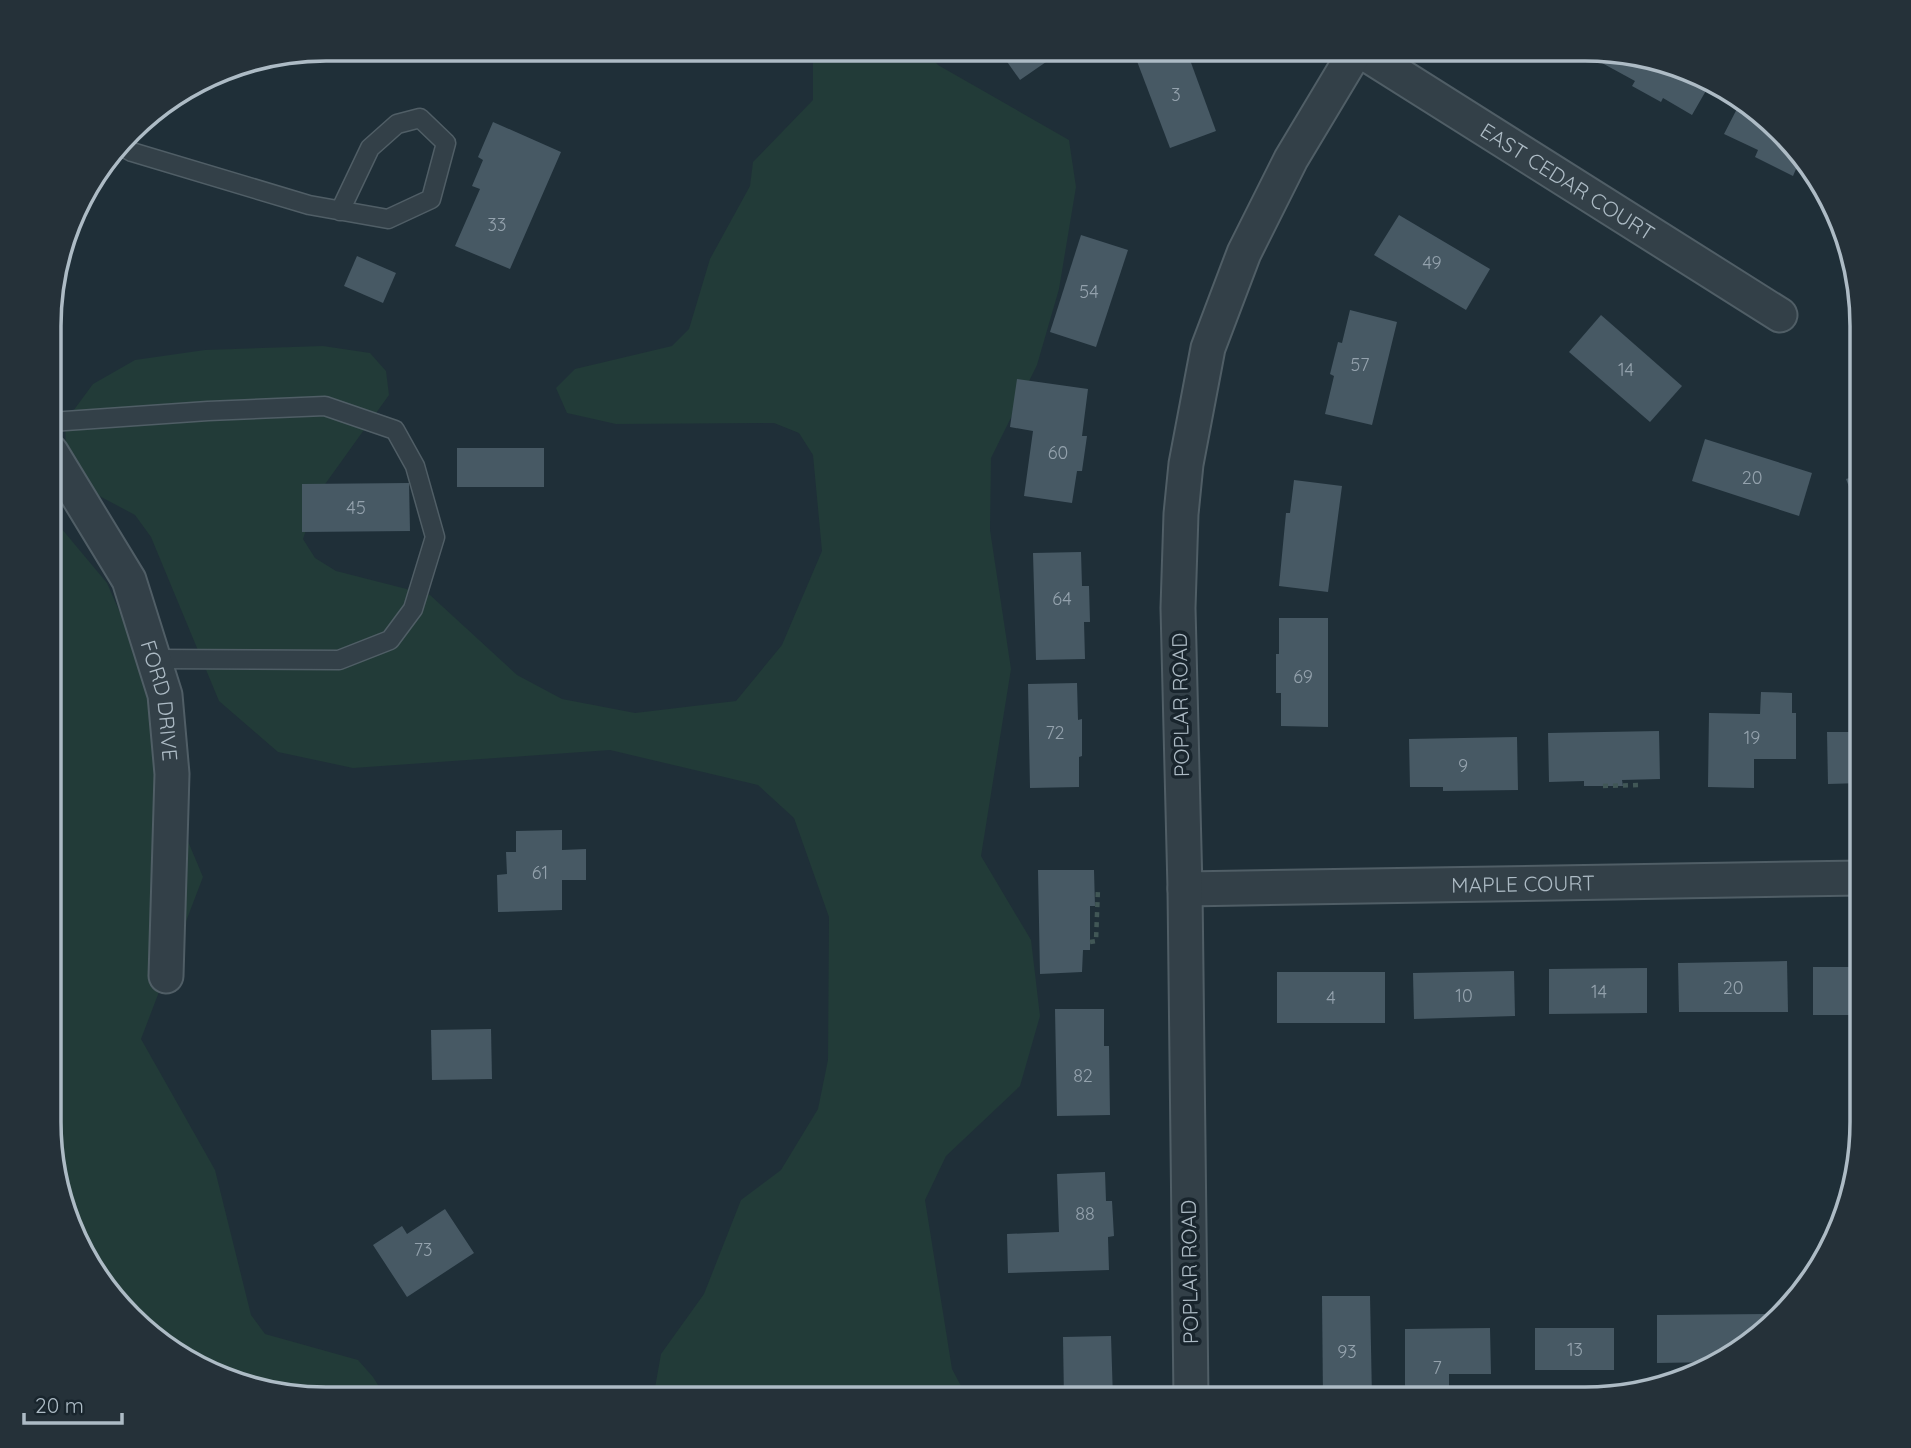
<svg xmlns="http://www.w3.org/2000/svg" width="1911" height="1448" font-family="Quicksand,sans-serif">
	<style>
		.green { fill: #223b38 }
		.building { fill: #475964 }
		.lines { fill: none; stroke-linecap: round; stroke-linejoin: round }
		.lane-casing { stroke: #505e66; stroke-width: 21 }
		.street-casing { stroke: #505e66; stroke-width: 37 }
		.path { stroke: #415756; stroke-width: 4.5; stroke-dasharray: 5 5; stroke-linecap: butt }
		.lane { stroke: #334048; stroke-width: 18 }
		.street { stroke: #334048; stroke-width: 33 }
		.labels { text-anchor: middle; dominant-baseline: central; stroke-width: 7; stroke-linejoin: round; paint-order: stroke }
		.number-label { font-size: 18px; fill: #94a2ad }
		.street-label { font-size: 21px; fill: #adbbc5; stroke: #19252d }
		.rim { fill: none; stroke: #adbbc5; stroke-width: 3.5 }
	</style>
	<rect width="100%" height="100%" fill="#1f2f38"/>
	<g class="green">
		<polygon points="813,49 923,49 938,65 1069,140 1076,187 1059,289 1037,365 991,458 990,530 1011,669 981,856 1031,940 1040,1016 1020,1086 946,1156 925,1200 952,1369 968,1399 653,1399 661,1354 704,1294 741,1200 781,1170 818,1109 828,1060 829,917 794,818 758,785 610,750 353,768 278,752 219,701 151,537 135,515 90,491 66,447 65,422 93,384 135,360 205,350 323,346 370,353 386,371 389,395 318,494 303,539 315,558 336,571 430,595 517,675 562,699 635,713 736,701 782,645 822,551 813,455 799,433 774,423 616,424 567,413 556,388 575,369 672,346 689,329 710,259 750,186 753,162 813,100"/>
		<polygon points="51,516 107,583 156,695 166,789 203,877 141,1039 215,1170 251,1315 265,1334 358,1360 373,1377 386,1398 309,1398 221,1378 144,1330 78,1245 50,1140"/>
	</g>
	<g class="building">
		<polygon points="998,49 1056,49 1059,53 1020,80"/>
		<polygon points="1153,49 1186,49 1216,131 1170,148 1135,56"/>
		<polygon points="1609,51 1690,70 1711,82 1692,115 1663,98 1661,102 1632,86 1635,81 1602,63"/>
		<polygon points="1741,101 1767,118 1813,178 1796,169 1793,176 1755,157 1758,150 1724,134"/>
		<polygon points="493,122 561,152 510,269 455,246 480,189 472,186 483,160 478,157"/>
		<polygon points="1399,215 1490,269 1466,310 1374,255"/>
		<polygon points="1081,235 1128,250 1096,347 1050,332"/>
		<polygon points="357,256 396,273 383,303 344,286"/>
		<polygon points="1350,310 1397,322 1372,425 1325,414 1334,376 1330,374 1338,342 1342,343"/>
		<polygon points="1601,315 1682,386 1650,422 1569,352"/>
		<polygon points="1017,379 1088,389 1082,436 1087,436 1082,471 1077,471 1072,503 1024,496 1033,431 1010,427"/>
		<polygon points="1705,439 1812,473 1799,516 1692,481"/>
		<rect x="457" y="448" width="87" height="39"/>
		<polygon points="1862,474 1862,520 1846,479"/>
		<polygon points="1294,480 1342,486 1328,592 1279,586 1286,513 1290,513"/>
		<polygon points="409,483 410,531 302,532 302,484"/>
		<polygon points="1081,552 1082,586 1089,586 1090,622 1084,622 1085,659 1036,660 1033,553"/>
		<polygon points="1279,618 1328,618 1328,727 1281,726 1281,693 1276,693 1276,654 1279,654"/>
		<polygon points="1077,683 1078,720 1082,719 1082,756 1079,757 1079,787 1030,788 1028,684"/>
		<polygon points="1761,692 1792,693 1792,713 1796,713 1796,759 1754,759 1754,788 1708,787 1709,713 1760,714"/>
		<polygon points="1659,731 1660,779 1622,780 1623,786 1584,786 1584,781 1549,782 1548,733"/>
		<polygon points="1827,732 1862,732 1862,783 1828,784"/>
		<polygon points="1517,737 1518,790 1443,791 1443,787 1410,787 1409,739"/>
		<polygon points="562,830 562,850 586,849 586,880 562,880 562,910 498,912 497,875 507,874 506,852 516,852 516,831"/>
		<polygon points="1038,870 1094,870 1095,906 1090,906 1090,950 1083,950 1082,972 1040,974"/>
		<polygon points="1787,961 1788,1012 1679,1012 1678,963"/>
		<polygon points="1813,967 1862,967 1861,1015 1813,1015"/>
		<polygon points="1647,968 1647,1013 1549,1014 1549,969"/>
		<polygon points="1514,971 1515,1016 1414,1019 1413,973"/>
		<rect x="1277" y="972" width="108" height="51"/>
		<polygon points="1055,1009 1104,1009 1104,1046 1109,1046 1110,1115 1057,1116"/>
		<polygon points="491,1029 492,1079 432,1080 431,1030"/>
		<polygon points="1105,1172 1106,1201 1112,1201 1114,1236 1108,1237 1109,1270 1008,1273 1007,1234 1059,1232 1057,1174"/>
		<polygon points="445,1209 474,1253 407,1297 373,1245 402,1226 407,1234"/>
		<polygon points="1322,1296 1370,1296 1372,1399 1323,1399"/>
		<polygon points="1767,1314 1767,1324 1718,1362 1657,1363 1657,1315"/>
		<polygon points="1490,1328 1491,1374 1449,1374 1449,1399 1405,1399 1405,1329"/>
		<rect x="1535" y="1328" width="79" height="42"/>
		<polygon points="1111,1336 1113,1399 1064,1399 1063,1337"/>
	</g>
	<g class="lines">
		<defs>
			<g id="lane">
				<polyline points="121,146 132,152 309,205 388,219 431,199 446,143 420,118 397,124 370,148 340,211"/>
				<polyline points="51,422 208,411 325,406 395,430 415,466 435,537 413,609 390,640 339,660 154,659"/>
			</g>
			<g id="street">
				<path id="s1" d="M 1358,49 L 1780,315"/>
				<path id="s2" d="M 51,452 L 129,580 L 165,695 L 172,774 L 166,976"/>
				<path id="s3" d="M 1185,889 L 1862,878"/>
				<polyline points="1191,1399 1185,889 1178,608 1181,514 1186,464 1208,348 1244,253 1291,159 1357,49"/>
			</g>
		</defs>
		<use href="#lane" class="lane-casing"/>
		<use href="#street" class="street-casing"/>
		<g class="path">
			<polyline points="1603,786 1638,785"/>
			<polyline points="1090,942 1096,941 1098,888"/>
		</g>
		<use href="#lane" class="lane"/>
		<use href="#street" class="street"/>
	</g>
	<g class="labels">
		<g class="number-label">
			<text x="1176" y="94">3</text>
			<text x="497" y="224">33</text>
			<text x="1432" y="262">49</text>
			<text x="1089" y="291">54</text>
			<text x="1360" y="364">57</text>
			<text x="1626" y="369">14</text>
			<text x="1058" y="452">60</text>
			<text x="1752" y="477">20</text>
			<text x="356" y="507">45</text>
			<text x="1062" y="598">64</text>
			<text x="1303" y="676">69</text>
			<text x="1055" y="732">72</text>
			<text x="1752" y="737">19</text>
			<text x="1463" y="765">9</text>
			<text x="540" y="872">61</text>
			<text x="1733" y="987">20</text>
			<text x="1599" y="991">14</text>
			<text x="1464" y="995">10</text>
			<text x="1331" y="997">4</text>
			<text x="1083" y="1075">82</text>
			<text x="1085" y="1213">88</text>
			<text x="423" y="1249">73</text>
			<text x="1575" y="1349">13</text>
			<text x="1347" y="1351">93</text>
			<text x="1437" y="1367">7</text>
		</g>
		<g class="street-label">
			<text stroke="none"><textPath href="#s1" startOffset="248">EAST CEDAR COURT</textPath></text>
			<text stroke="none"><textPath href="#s2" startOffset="275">FORD DRIVE</textPath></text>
			<text transform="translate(1180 705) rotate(-91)">POPLAR ROAD</text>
			<text stroke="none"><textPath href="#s3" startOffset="338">MAPLE COURT</textPath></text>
			<text transform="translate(1189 1272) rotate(-91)">POPLAR ROAD</text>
		</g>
	</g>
	<path d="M0 0H1911V1448H0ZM326 61H1585A265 265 0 0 1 1850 326V1122A265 265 0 0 1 1585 1387H326A265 265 0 0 1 61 1122V326A265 265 0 0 1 326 61Z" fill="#253139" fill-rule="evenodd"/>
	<path class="rim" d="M326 61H1585A265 265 0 0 1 1850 326V1122A265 265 0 0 1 1585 1387H326A265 265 0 0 1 61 1122V326A265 265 0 0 1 326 61Z"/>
	<path d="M24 1413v10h98v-10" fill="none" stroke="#adbbc5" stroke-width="3.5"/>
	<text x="35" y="1413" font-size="21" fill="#adbbc5" stroke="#19252d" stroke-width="5" paint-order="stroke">20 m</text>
</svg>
